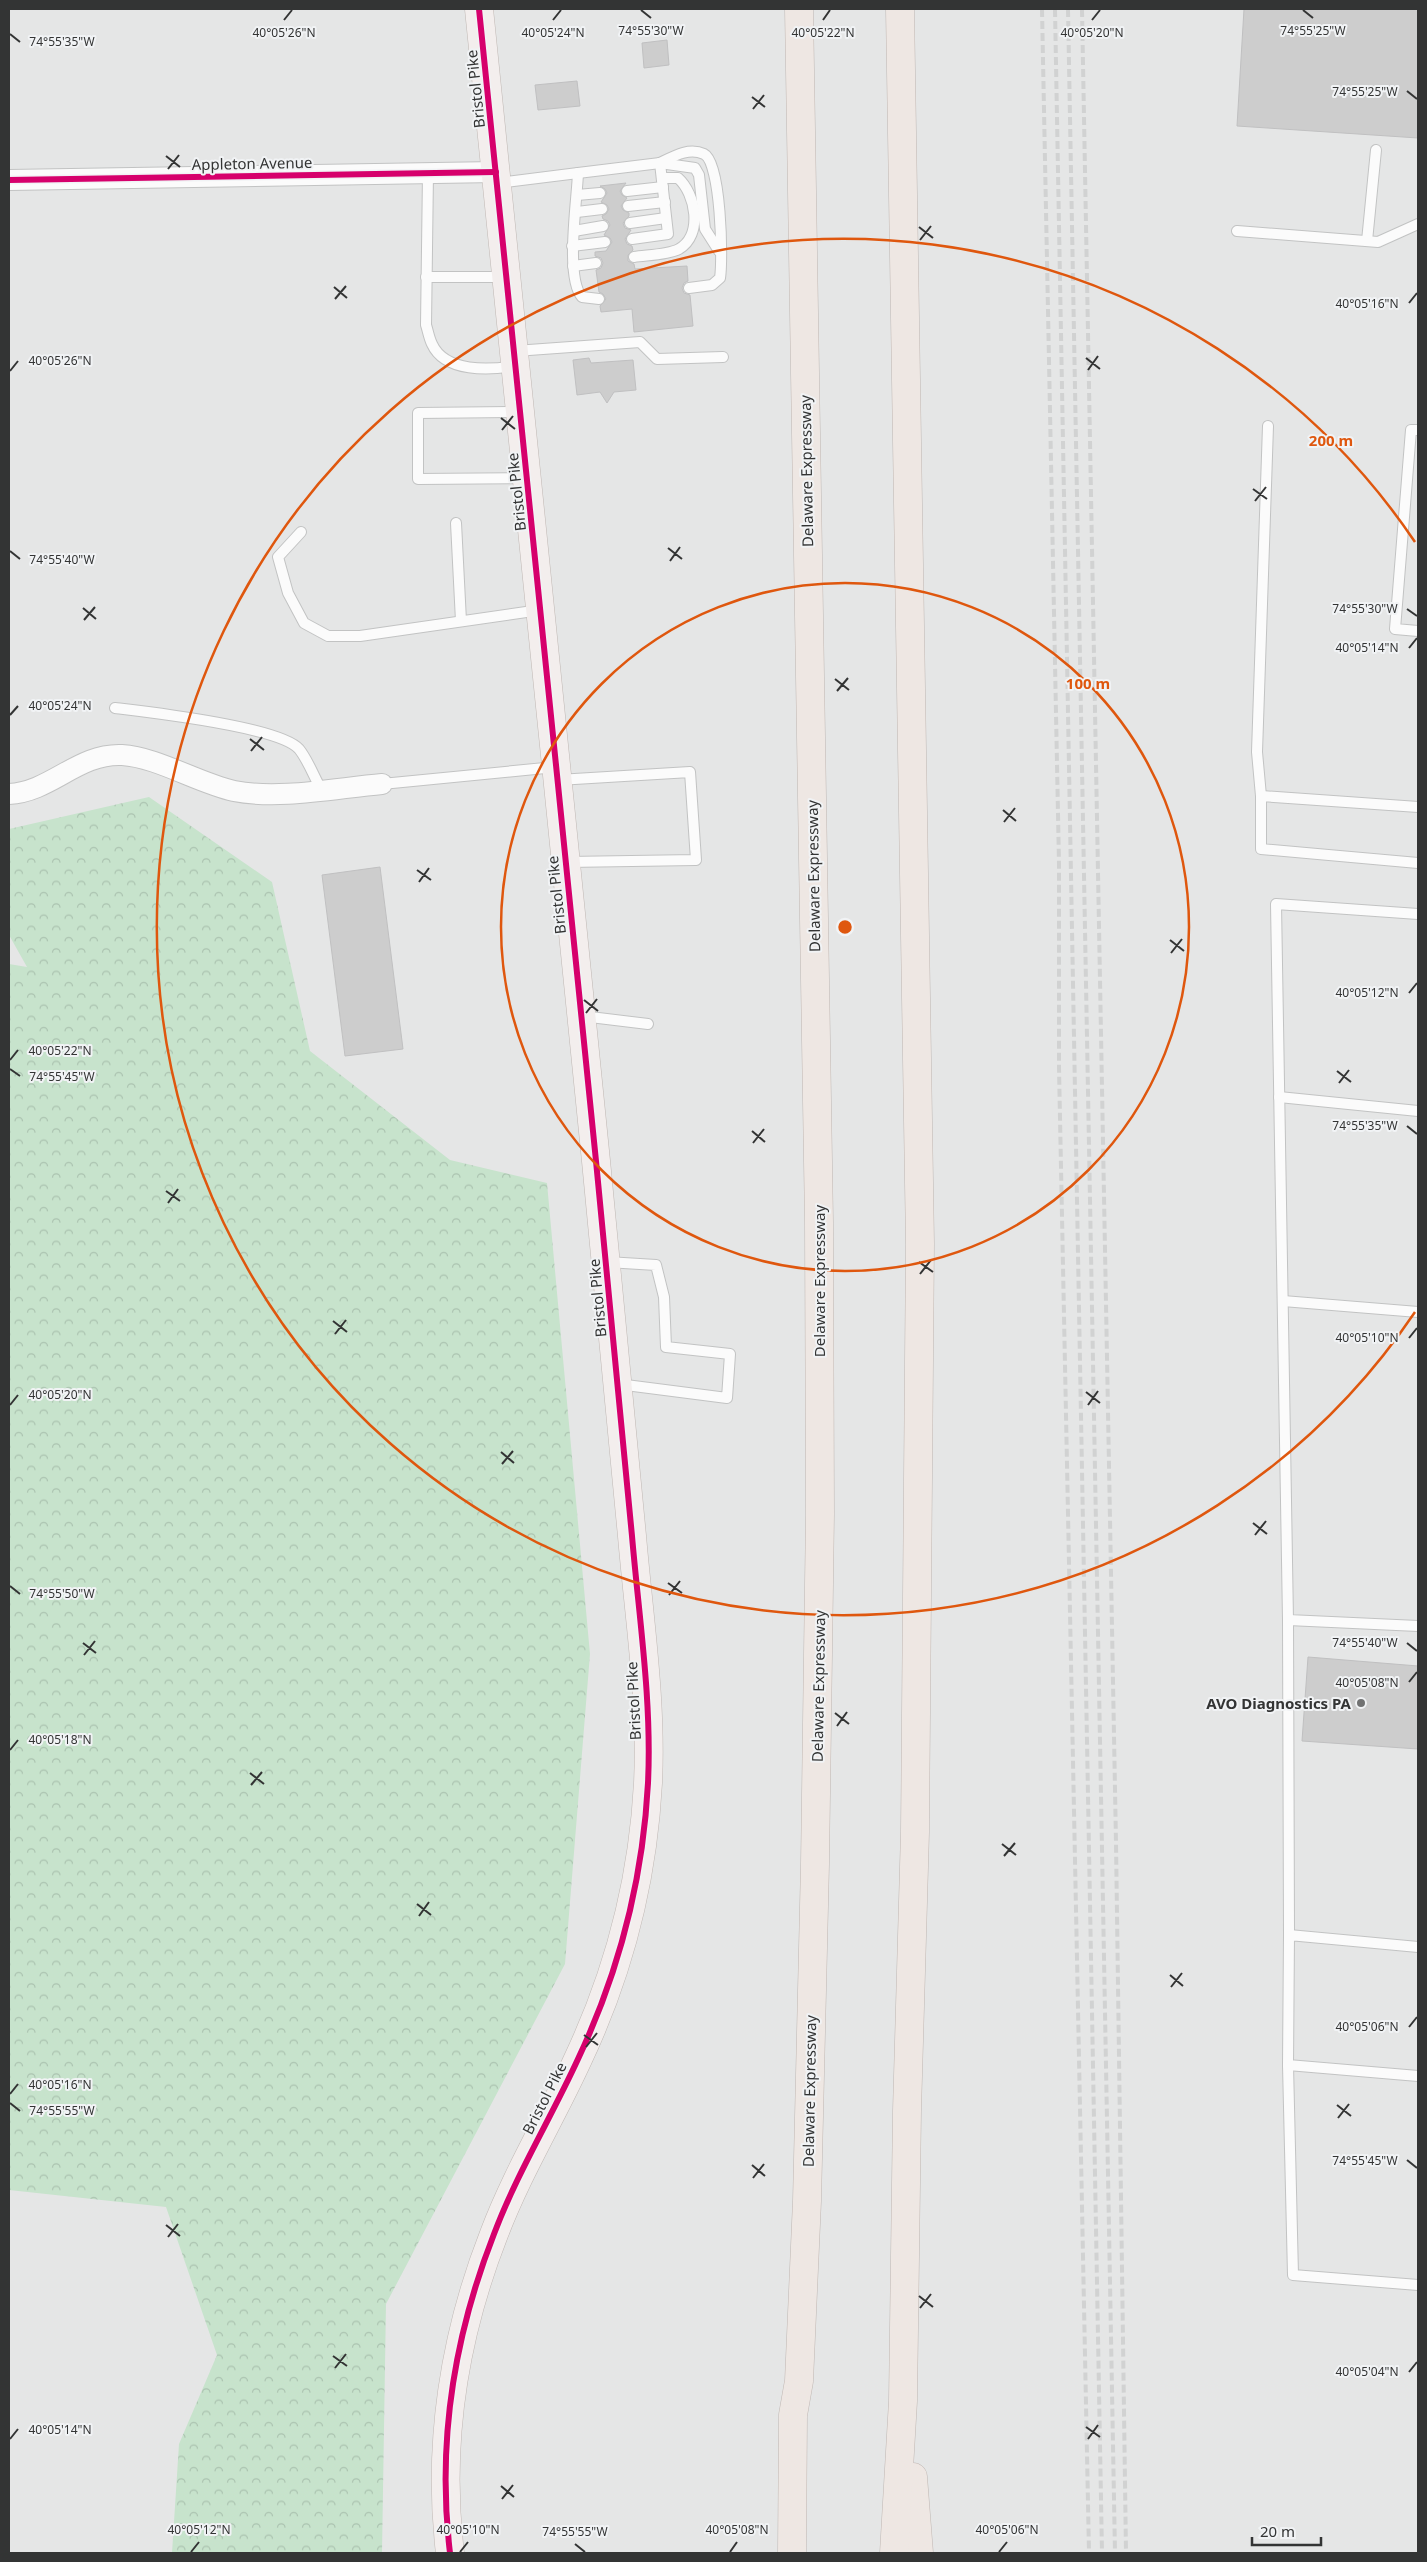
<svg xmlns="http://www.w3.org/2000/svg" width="1427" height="2562" font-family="'Noto Sans',sans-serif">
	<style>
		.forest { fill: url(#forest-crowns) }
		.building { fill: #cdcdcd; stroke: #c0c0c1 }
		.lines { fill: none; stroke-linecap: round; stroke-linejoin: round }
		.lane-casing { stroke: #c2c3c3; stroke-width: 12 }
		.street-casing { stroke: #c2c3c3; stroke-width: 22 }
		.primary-casing { stroke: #bfb7b3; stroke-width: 29 }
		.highway-casing { stroke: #bfb7b3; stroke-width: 29 }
		.lane { stroke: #fbfbfb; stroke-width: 10 }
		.street { stroke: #fbfbfb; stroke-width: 20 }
		.primary { stroke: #f3eeed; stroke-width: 28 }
		.highway { stroke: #eee7e3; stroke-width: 28 }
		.rail { stroke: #d1d2d2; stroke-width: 4; stroke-dasharray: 8 4; stroke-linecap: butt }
		.cycleway-casing { stroke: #f1f3f5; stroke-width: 9 }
		.cycleway { stroke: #d6006c; stroke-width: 6 }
		.ticks { fill: none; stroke: #333434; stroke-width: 2 }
		.ring { fill: none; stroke: #df570e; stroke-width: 2.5 }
		.poi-dot { fill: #717272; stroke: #f1f3f5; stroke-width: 2 }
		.labels { text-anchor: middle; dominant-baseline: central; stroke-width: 4; stroke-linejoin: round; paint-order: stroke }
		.street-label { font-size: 15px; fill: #333434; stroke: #f1f3f5 }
		.poi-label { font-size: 15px; font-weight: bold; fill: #333434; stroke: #f1f3f5; text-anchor: end }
		.ticks-label { font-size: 12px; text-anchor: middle; fill: #333434; stroke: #f1f3f5; stroke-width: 4; stroke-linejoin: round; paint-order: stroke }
		.centre { fill: #df570e; stroke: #f1f3f5; stroke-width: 2.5 }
		.ring-label { font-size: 15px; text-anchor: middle; font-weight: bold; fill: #df570e; stroke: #f1f3f5; stroke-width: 4; stroke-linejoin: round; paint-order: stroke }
	</style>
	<defs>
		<pattern id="forest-crowns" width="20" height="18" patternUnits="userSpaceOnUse" patternTransform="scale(1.25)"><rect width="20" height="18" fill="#c7e3cc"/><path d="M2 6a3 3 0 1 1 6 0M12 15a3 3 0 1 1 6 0" fill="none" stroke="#abc3b0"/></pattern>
	</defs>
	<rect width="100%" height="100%" fill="#e5e6e6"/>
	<polygon class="forest" points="149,797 272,882 310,1051 450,1160 547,1183 590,1654 565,1964 386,2304 382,2553 172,2553 179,2444 217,2355 166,2207 9,2190 9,964 27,967 9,935 9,829"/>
	<g class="building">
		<polygon points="1244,9 1418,9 1418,138 1237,126"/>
		<polygon points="667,40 669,65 644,68 642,43"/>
		<polygon points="577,81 580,106 538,110 535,85"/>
		<polygon points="626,183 620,191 622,195 627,198 621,206 623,210 629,213 629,216 623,223 625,228 631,230 625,239 627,244 632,246 633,250 628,255 628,261 634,264 635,269 687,266 688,281 684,283 682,288 684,293 690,295 693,326 634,332 632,309 601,312 600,306 606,299 603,294 599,292 596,270 601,268 603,263 601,258 595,256 595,252 606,251 612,242 610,238 604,235 610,225 608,221 603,219 602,216 606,214 609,209 607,205 601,202 607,193 605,189 600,186"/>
		<polygon points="589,358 591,363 633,360 636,390 614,392 607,403 600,392 577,395 573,360"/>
		<polygon points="380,867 403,1049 345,1056 322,875"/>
		<polygon points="1308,1657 1418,1666 1418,1749 1302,1741"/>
	</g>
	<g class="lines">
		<defs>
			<g id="lane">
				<path d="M 660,163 C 674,156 689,147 704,154 C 721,162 723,259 720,278 L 712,285 L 689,288"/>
				<path d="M 428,173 L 426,325 C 428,331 429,338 432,344 C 445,373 490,370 515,366"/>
				<polyline points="578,173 660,163 695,168 699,175 705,229 719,251"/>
				<path d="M 498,183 L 578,173 C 577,201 565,278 582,297 L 599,299"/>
				<polyline points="627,191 663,187"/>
				<polyline points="577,195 600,193"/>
				<polyline points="628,206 665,202"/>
				<polyline points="577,212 602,209"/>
				<polyline points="630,223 666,218"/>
				<polyline points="574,231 603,226"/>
				<polyline points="1237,231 1378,242 1418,224"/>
				<polyline points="632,239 668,234 660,163"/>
				<polyline points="1367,241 1376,150"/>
				<polyline points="572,246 605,242"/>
				<path d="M 634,257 C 647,255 668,255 679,249 C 703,235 696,194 678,178 L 662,178"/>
				<polyline points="573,266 596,263"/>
				<polyline points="426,277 505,277"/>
				<polyline points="515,351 640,342 657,359 723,357"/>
				<polyline points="519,412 418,413 418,479 526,478"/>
				<polyline points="1418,430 1411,430 1395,629 1418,631"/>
				<polyline points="456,523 461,621"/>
				<polyline points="301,532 278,557 288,593 304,623 328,636 360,636 540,610"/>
				<path d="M 115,708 C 148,712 280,727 299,749 C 308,760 314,777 321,789"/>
				<polyline points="558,780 690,772 696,860 567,862"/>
				<polyline points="382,784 555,767"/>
				<polyline points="1261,796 1257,752 1268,426"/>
				<polyline points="1418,807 1261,796 1261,849 1418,863"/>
				<polyline points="1418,914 1276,904 1288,1620 1418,1626"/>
				<polyline points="582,1016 648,1024"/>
				<polyline points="1279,1097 1418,1111"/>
				<polyline points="607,1262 656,1265 664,1297 666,1347 730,1354 727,1398 618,1384"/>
				<polyline points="1283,1301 1418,1312"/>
				<polyline points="1288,1620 1289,1935"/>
				<polyline points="1418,1947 1289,1935 1288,2065 1418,2076"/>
				<polyline points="1288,2065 1293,2275 1418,2285"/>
			</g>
			<g id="street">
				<polyline points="9,180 496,172"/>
				<path d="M 9,794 C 51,792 78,753 122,755 C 157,757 198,783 234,791 C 279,800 336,788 382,784"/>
			</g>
			<path id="primary" d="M 450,2553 C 437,2445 454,2336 494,2234 C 517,2173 551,2118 578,2059 C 619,1972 643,1878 648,1783 C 652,1701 639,1618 632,1536 C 620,1411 608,1286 596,1161 C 557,777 519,393 479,9"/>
			<g id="highway">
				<polyline points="913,2477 919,2553"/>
				<polyline points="792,2553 793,2415 799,2381 807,2201 815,1864 820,1514 819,1222 799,9"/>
				<polyline points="894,2553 903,2401 907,2111 915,1832 920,1244 900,9"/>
			</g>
		</defs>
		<use href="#lane" class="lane-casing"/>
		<use href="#street" class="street-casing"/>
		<use href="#primary" class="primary-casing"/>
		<use href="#highway" class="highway-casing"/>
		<use href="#lane" class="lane"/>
		<use href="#street" class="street"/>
		<use href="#primary" class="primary"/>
		<use href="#highway" class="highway"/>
		<g class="rail">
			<polyline points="1042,9 1059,864 1059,1068 1089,2553"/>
			<polyline points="1055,9 1102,2553"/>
			<polyline points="1068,9 1115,2553"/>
			<polyline points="1082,9 1116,1843 1126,2553"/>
		</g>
		<defs>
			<g id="cycleway">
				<polyline points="9,180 496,172"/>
				<path d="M 450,2553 C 437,2445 454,2336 494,2234 C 517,2173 551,2118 578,2059 C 619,1972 643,1878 648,1783 C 652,1701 639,1618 632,1536 C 620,1411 608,1286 596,1161 C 557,777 519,393 479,9"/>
			</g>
		</defs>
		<use href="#cycleway" class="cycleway-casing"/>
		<use href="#cycleway" class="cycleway"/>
	</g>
	<path class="ticks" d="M 641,10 L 651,18M 1303,10 L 1313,18M 284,20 L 292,10M 553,20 L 561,10M 823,20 L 830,10M 1092,20 L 1100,10M 10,34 L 20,42M 1407,91 L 1417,99M 752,97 L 765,107M 753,109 L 764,95M 166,156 L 180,167M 168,169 L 179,155M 919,227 L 933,238M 920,240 L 931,226M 334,287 L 347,298M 335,299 L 346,286M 1409,303 L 1417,293M 1086,358 L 1100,369M 1088,370 L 1098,356M 10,371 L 18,361M 501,418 L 515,429M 502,430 L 513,416M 1253,489 L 1267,499M 1255,501 L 1266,487M 668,548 L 682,559M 10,551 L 20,559M 670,561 L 680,547M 83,608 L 96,619M 1407,609 L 1417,616M 84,620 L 95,607M 1409,648 L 1417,638M 835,679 L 849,690M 837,691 L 848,678M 10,715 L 18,706M 250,739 L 264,750M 251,751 L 262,737M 1003,810 L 1016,821M 1004,822 L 1015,808M 417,870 L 431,880M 419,882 L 429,868M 1170,940 L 1184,951M 1171,953 L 1182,939M 1409,993 L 1417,983M 584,1000 L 598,1011M 586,1013 L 597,999M 10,1060 L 18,1050M 10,1069 L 20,1076M 1337,1071 L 1351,1082M 1339,1083 L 1349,1070M 1407,1126 L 1417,1134M 752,1131 L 765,1142M 753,1143 L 764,1129M 166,1191 L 180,1201M 168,1203 L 178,1189M 919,1262 L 933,1272M 920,1274 L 931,1260M 333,1321 L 347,1332M 335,1334 L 346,1320M 1409,1338 L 1417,1328M 1086,1392 L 1100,1403M 10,1405 L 18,1395M 1088,1405 L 1098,1391M 501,1452 L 514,1463M 502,1464 L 513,1451M 1253,1523 L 1267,1534M 1255,1535 L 1266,1521M 668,1583 L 682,1593M 10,1586 L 20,1594M 669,1595 L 680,1581M 83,1643 L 96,1653M 1407,1643 L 1417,1651M 84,1655 L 95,1641M 1409,1682 L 1417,1672M 835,1713 L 849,1724M 837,1726 L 847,1712M 10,1750 L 18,1740M 250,1773 L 264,1784M 251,1785 L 262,1772M 1002,1844 L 1016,1855M 1004,1856 L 1015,1843M 417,1904 L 431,1915M 419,1916 L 429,1902M 1170,1975 L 1183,1986M 1171,1987 L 1182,1973M 1409,2027 L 1417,2017M 584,2035 L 598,2045M 586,2047 L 597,2033M 10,2094 L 18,2084M 10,2103 L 20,2111M 1337,2105 L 1351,2116M 1338,2118 L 1349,2104M 1407,2160 L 1417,2168M 752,2165 L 765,2176M 753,2178 L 764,2164M 166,2225 L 180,2236M 168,2237 L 178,2224M 919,2296 L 933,2307M 920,2308 L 931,2294M 333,2356 L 347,2366M 335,2368 L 346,2354M 1409,2372 L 1417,2362M 1086,2427 L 1100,2437M 10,2439 L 18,2429M 1088,2439 L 1098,2425M 501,2486 L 514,2497M 502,2499 L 513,2485M 575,2544 L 585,2552M 191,2552 L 199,2542M 460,2552 L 468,2542M 730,2552 L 737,2542M 999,2552 L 1007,2542"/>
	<g class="ring">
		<circle cx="845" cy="927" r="344"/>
		<path d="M1415 1312A688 688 0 1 1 1415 542"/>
	</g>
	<circle class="poi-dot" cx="1361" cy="1703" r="5"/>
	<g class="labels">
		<g class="street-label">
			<text transform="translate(475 89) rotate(-96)">Bristol Pike</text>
			<text transform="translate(252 163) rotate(-1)">Appleton Avenue</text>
			<text transform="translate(806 471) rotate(-91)">Delaware Expressway</text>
			<text transform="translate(516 492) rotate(-96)">Bristol Pike</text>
			<text transform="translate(813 876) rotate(-91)">Delaware Expressway</text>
			<text transform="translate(556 895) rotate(-96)">Bristol Pike</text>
			<text transform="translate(819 1281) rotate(-90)">Delaware Expressway</text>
			<text transform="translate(597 1298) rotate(-95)">Bristol Pike</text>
			<text transform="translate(818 1686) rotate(-89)">Delaware Expressway</text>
			<text transform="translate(633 1701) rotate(-93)">Bristol Pike</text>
			<text transform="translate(809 2091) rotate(-89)">Delaware Expressway</text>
			<text transform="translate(544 2098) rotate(-63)">Bristol Pike</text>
		</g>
		<g class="poi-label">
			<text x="1351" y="1703">AVO Diagnostics PA</text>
		</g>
	</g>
	<g class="ticks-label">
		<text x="651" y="35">74°55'30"W</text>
		<text x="1313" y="35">74°55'25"W</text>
		<text x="284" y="37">40°05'26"N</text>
		<text x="553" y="37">40°05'24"N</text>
		<text x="823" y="37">40°05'22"N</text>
		<text x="1092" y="37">40°05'20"N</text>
		<text x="62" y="46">74°55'35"W</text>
		<text x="1365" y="96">74°55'25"W</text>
		<text x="1367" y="308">40°05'16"N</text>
		<text x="60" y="365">40°05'26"N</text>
		<text x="62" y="564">74°55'40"W</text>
		<text x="1365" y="613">74°55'30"W</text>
		<text x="1367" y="652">40°05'14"N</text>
		<text x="60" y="710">40°05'24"N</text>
		<text x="1367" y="997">40°05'12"N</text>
		<text x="60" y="1055">40°05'22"N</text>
		<text x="62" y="1081">74°55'45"W</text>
		<text x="1365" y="1130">74°55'35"W</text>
		<text x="1367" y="1342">40°05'10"N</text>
		<text x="60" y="1399">40°05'20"N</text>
		<text x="62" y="1598">74°55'50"W</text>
		<text x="1365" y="1647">74°55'40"W</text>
		<text x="1367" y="1687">40°05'08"N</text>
		<text x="60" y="1744">40°05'18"N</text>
		<text x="1367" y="2031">40°05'06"N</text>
		<text x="60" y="2089">40°05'16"N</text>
		<text x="62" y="2115">74°55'55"W</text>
		<text x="1365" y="2165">74°55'45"W</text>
		<text x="1367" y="2376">40°05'04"N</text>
		<text x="60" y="2434">40°05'14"N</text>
		<text x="199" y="2534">40°05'12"N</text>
		<text x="468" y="2534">40°05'10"N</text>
		<text x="737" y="2534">40°05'08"N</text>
		<text x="1007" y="2534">40°05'06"N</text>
		<text x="575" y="2536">74°55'55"W</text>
	</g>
	<circle cx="845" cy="927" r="8" class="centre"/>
	<g class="ring-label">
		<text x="1331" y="446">200 m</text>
		<text x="1088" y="689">100 m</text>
	</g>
	<rect width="1427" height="2562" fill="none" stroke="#333434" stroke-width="20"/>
	<path d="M1252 2537v8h69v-8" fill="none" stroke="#333434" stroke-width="2.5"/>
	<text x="1260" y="2537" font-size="15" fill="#333434" stroke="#f1f3f5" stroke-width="4" paint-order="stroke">20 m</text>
</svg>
